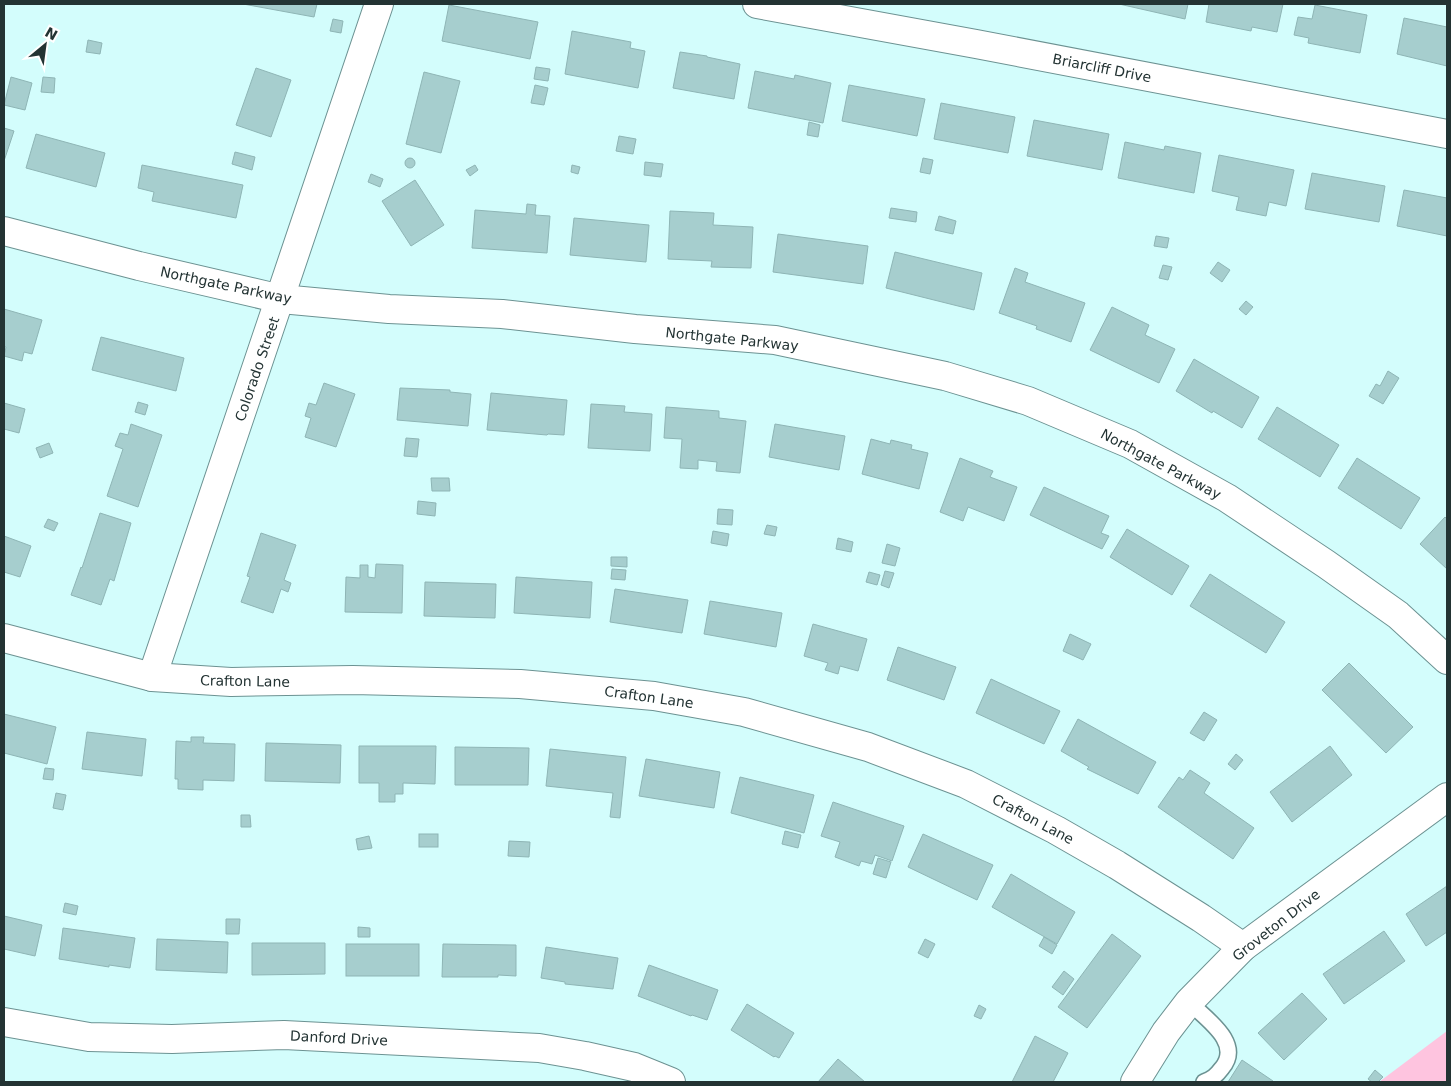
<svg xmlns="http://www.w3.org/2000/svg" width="1451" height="1086" font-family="'DejaVu Sans',sans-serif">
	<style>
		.green { fill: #fec4df }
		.building { fill: #a6cece; stroke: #8eb5b5 }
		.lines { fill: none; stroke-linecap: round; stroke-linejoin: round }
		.lane-casing { stroke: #6c9292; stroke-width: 18 }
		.street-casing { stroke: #6c9292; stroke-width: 30 }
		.lane { stroke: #fff; stroke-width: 15 }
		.street { stroke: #fff; stroke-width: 28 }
		.labels { text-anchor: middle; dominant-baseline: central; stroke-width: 4; stroke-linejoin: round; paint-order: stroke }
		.street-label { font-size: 14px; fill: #233333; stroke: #fff }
	</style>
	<rect width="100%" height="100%" fill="#d3fdfc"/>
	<polygon class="green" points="1447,1031 1447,1082 1378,1082 1379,1082"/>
	<g class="building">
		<polygon points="243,4 317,4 314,17"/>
		<polygon points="1119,4 1188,4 1185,19"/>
		<polygon points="1209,4 1283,4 1277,32 1252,27 1251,31 1206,22"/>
		<polygon points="449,5 538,22 530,59 442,41"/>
		<polygon points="1315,5 1367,15 1360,53 1308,43 1309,38 1294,35 1298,17 1312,19"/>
		<polygon points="1404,18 1447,27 1447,66 1397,54"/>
		<polygon points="333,19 343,21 341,33 330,31"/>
		<polygon points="572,31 631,42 630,48 645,51 638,88 565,74"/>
		<polygon points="88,40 102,43 100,54 86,52"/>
		<polygon points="680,52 707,56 707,57 740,64 734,99 673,88"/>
		<polygon points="536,67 550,69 548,81 534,79"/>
		<polygon points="256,68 291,80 271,137 236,125"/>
		<polygon points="755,71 794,79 795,75 831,83 823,123 748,108"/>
		<polygon points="424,72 460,81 441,153 406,144"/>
		<polygon points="11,77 32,83 25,110 4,105"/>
		<polygon points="43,77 55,78 54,93 41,92"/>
		<polygon points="535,85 548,88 544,105 531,103"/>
		<polygon points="849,85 925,99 917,136 842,121"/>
		<polygon points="941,103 1015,117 1008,153 934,139"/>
		<polygon points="1034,120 1109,134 1102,170 1027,156"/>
		<polygon points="809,122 820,125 818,137 807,135"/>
		<polygon points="4,128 14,131 4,161"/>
		<polygon points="36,134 105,153 96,187 26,168"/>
		<polygon points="619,136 636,139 633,154 616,151"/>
		<polygon points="1125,142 1164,150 1165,146 1201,153 1194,193 1118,178"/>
		<polygon points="235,152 255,157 252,170 232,164"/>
		<polygon points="1219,155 1294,170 1286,206 1269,202 1266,216 1236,210 1239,197 1212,191"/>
		<circle cx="410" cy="163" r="5"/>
		<polygon points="923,158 933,160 930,174 920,172"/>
		<polygon points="645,162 663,164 661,177 644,175"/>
		<polygon points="142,165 243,185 236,218 152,201 154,192 138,188"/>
		<polygon points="475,165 478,170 470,176 466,170"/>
		<polygon points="572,165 580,167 578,174 571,172"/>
		<polygon points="1312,173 1385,186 1379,222 1305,209"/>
		<polygon points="371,174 383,179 380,187 368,182"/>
		<polygon points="415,180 444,225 411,246 382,201"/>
		<polygon points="1404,190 1447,198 1447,236 1397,226"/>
		<polygon points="527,204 536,205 535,215 550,216 547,253 472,248 475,210 526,214"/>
		<polygon points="891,208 917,212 916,222 889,218"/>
		<polygon points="670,211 714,213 713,225 753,227 751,268 711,267 712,261 668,259"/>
		<polygon points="939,216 956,221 953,234 935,230"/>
		<polygon points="574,218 649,225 646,262 570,255"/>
		<polygon points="778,234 868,246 863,284 773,272"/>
		<polygon points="1156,236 1169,238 1167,248 1154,246"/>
		<polygon points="895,252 982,273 974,310 886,288"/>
		<polygon points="1218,262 1230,270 1222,282 1210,273"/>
		<polygon points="1163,265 1172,267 1168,280 1159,278"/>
		<polygon points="1015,268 1028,273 1025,282 1085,303 1071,342 1036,329 1037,326 999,313"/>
		<polygon points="1246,301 1253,307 1246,315 1239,309"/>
		<polygon points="1112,307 1149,325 1145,335 1175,349 1159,383 1090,350"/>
		<polygon points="4,309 42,320 32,354 24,352 22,361 4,356 6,347 4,346"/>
		<polygon points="101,337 184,358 176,391 92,370"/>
		<polygon points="1194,359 1259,397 1242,428 1213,411 1212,413 1176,391"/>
		<polygon points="1388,371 1399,378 1383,404 1369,396 1376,384 1380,386"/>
		<polygon points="324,383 355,394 336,447 305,437 311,418 305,416 309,403 316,405"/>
		<polygon points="400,388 450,390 450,392 471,394 468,426 397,420"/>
		<polygon points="491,393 567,400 564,435 548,434 547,435 487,430"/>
		<polygon points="138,402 148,405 145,415 135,412"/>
		<polygon points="4,403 25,409 19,433 4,429"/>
		<polygon points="591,404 625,406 624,412 652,414 650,451 588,448"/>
		<polygon points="666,407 719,411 719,418 746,421 740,473 716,471 717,462 698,460 698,469 680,468 682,439 664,438"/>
		<polygon points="1277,407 1339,445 1320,477 1258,439"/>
		<polygon points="131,424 162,435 138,507 107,496 123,449 115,446 120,433 128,435"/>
		<polygon points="775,424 845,436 839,470 769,457"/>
		<polygon points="406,438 419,439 417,457 404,456"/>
		<polygon points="871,439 890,444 891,440 912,445 911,449 928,453 919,489 862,474"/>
		<polygon points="49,443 53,453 40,458 36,448"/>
		<polygon points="960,458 993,471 990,477 1017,487 1004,521 968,507 963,521 940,512"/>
		<polygon points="1357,458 1420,498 1401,529 1338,488"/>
		<polygon points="431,478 449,478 450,491 432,491"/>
		<polygon points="1044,487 1109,516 1101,533 1109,536 1102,549 1030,515"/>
		<polygon points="418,501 436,503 435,516 417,514"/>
		<polygon points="718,509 733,510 732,525 717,524"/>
		<polygon points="100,513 131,523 114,581 110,579 101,605 71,595 81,567 82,568"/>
		<polygon points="1445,517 1447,519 1447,569 1420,544"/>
		<polygon points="48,519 58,523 54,531 44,527"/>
		<polygon points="767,525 777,527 775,536 764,534"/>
		<polygon points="1127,529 1189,566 1172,595 1110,557"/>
		<polygon points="713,531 729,534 727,546 711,543"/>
		<polygon points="261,533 296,545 284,580 291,583 288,592 281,589 273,613 241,602 250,577 247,576"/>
		<polygon points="4,536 31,546 20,577 4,572"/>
		<polygon points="838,538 853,542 851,552 836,549"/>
		<polygon points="887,544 900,548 895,566 882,563"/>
		<polygon points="611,557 627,557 627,567 611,566"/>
		<polygon points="376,564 403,565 402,613 345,612 346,577 360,578 360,565 368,565 368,577 375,578"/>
		<polygon points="612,569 626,570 625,580 611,579"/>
		<polygon points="885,571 894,573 889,588 881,585"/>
		<polygon points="869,572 880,575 877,585 866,582"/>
		<polygon points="1210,574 1285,622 1266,653 1190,606"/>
		<polygon points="516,577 592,582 590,618 514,613"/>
		<polygon points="425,582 496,584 495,618 424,616"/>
		<polygon points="615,589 688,600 682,633 610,622"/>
		<polygon points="710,601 782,613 776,647 704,634"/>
		<polygon points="813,624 867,639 858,671 840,666 838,674 825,670 828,663 804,656"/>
		<polygon points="1070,634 1091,644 1083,660 1063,651"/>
		<polygon points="898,647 956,667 944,700 887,680"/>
		<polygon points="1349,663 1413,727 1386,753 1322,690"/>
		<polygon points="991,679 1060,711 1044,744 976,713"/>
		<polygon points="1204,712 1217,720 1204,741 1190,733"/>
		<polygon points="4,714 56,727 47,764 4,753"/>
		<polygon points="1078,719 1156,762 1138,794 1087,769 1089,767 1061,751"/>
		<polygon points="87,732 146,739 142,776 82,769"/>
		<polygon points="191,737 204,737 203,743 235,744 234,781 203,780 203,790 178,789 178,779 175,779 176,741 191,742"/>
		<polygon points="266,743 341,745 340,783 265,781"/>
		<polygon points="359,746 436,746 435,784 403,783 403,794 395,794 395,802 379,802 379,783 359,783"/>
		<polygon points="1330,746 1352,775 1292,822 1270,792"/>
		<polygon points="455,747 529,748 528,785 455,785"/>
		<polygon points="550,749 626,757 620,818 610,817 613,793 546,786"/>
		<polygon points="1236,754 1243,760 1235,770 1228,764"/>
		<polygon points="646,759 720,772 714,808 639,796"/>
		<polygon points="45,768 54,769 53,780 43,779"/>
		<polygon points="1190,770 1210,783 1204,793 1254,828 1233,859 1158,807 1179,777 1183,780"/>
		<polygon points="740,777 814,795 804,833 731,813"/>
		<polygon points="56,793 66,795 63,810 53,808"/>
		<polygon points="833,802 904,826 892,861 875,855 872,864 861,861 859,866 835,857 840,842 821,836"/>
		<polygon points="241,815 250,815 251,827 241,827"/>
		<polygon points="785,831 801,835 798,848 782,844"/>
		<rect x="419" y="834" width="19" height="13"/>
		<polygon points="923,834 993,865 977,900 908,867"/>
		<polygon points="369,836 372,848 358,850 356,839"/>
		<polygon points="509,841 530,842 529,857 508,856"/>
		<polygon points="878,858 891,862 886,878 873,874"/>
		<polygon points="1011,874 1075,912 1057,944 992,907"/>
		<polygon points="1447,886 1447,932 1426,946 1406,914"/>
		<polygon points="65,903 78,906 76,915 63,912"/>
		<polygon points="4,916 42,925 35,956 4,949"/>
		<polygon points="226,919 240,919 239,934 226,934"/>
		<polygon points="358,927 370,928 370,937 358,937"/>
		<polygon points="63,928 135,938 130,968 109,965 109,967 59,959"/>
		<polygon points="1384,931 1405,961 1344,1004 1323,974"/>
		<polygon points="1112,934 1141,956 1087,1028 1058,1007"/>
		<polygon points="1044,937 1057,945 1052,954 1039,946"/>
		<polygon points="157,939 228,942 227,973 156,970"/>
		<polygon points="925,939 935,944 928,958 918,953"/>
		<polygon points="252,943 325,943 325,974 252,975"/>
		<rect x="346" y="944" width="73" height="32"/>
		<polygon points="443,944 516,945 516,976 498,975 498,977 442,977"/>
		<polygon points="546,947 618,958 613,989 565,984 565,982 541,978"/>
		<polygon points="649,965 718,990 707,1020 692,1015 691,1016 638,996"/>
		<polygon points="1064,971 1074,979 1063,995 1052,987"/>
		<polygon points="1302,993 1327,1019 1284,1060 1258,1033"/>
		<polygon points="747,1004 794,1033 779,1058 775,1056 774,1057 731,1030"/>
		<polygon points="979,1005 986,1009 981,1019 974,1016"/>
		<polygon points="1035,1036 1068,1053 1053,1082 1012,1082"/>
		<polygon points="838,1059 865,1082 818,1082"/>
		<polygon points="1242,1060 1273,1081 1273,1082 1228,1082"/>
		<polygon points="1375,1070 1383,1077 1378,1082 1372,1082 1368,1079"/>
	</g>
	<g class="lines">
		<defs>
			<path id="lane" d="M 1189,1002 C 1206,1019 1243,1043 1222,1068 C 1216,1076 1212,1079 1204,1082"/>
			<g id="street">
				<polyline points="757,4 976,44 1447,134"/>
				<polyline points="4,231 139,266 281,299 389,309 502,314 635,329 775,340 945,376 1028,401 1130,444 1227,498 1326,564 1398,615 1447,660"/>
				<polyline points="4,638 152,677 231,682 353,680 520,684 654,696 744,712 868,747 966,784 1056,830 1117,865 1201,918 1243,947"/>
				<polyline points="152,677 379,4"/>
				<polyline points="4,1022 89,1037 172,1039 284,1035 539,1048 585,1056 634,1067 671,1082"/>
				<polyline points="1135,1082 1166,1032 1189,1002 1243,947 1447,797"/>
			</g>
		</defs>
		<use href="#lane" class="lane-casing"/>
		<use href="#street" class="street-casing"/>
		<use href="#lane" class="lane"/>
		<use href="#street" class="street"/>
	</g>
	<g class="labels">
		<g class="street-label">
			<text transform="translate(1102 68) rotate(11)">Briarcliff Drive</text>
			<text transform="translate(226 285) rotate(12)">Northgate Parkway</text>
			<text transform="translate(732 339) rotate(6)">Northgate Parkway</text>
			<text transform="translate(257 369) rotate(-71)">Colorado Street</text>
			<text transform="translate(1161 464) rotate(28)">Northgate Parkway</text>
			<text transform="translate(245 681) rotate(1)">Crafton Lane</text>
			<text transform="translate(649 697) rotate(8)">Crafton Lane</text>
			<text transform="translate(1033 819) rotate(28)">Crafton Lane</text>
			<text transform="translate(1276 925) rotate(-38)">Groveton Drive</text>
			<text transform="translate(339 1038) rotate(3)">Danford Drive</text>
		</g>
	</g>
	<rect width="1451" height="1086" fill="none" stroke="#233333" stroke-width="10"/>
	<g transform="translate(45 45) rotate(29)" stroke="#ffffff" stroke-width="4" paint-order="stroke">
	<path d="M0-4L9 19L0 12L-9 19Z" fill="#233333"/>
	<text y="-8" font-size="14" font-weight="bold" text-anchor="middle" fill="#233333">N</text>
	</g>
</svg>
